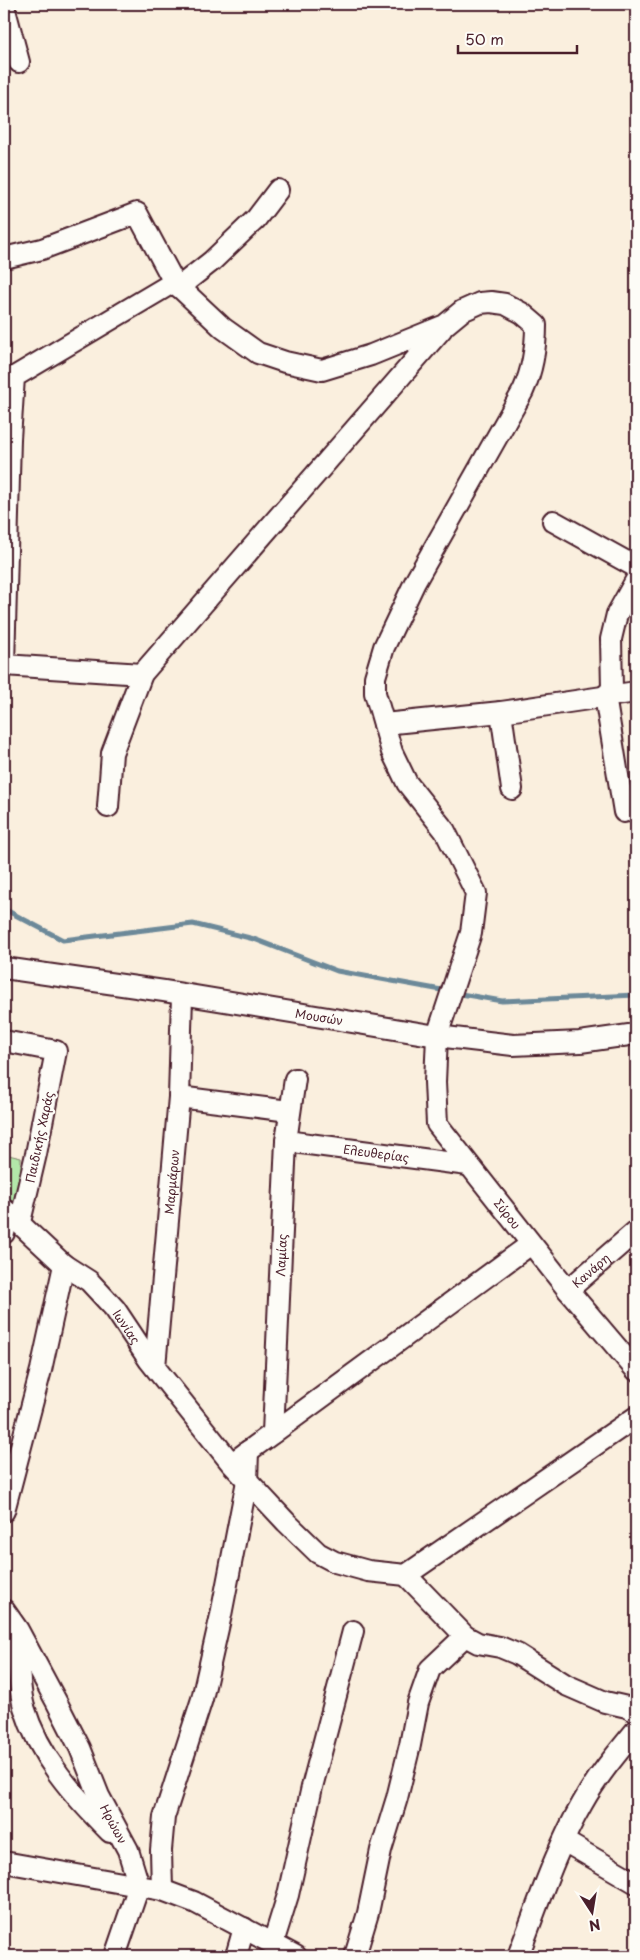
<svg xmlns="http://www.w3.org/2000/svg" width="640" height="1960" font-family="'Playpen Sans',sans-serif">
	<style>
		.green { fill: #b3e7a9; stroke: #7e836a }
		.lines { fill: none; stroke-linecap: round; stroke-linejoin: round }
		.stream { stroke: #6c8999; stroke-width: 5 }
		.minor-casing { stroke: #4a1f2b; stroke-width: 24 }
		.minor { stroke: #fdfcf7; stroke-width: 20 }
		.labels { text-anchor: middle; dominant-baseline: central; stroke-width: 4.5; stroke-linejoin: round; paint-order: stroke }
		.street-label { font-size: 12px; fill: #4a1f2b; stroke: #fdfcf7 }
	</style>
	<rect width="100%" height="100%" fill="#faefde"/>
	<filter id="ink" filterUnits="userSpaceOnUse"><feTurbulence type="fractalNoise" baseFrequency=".02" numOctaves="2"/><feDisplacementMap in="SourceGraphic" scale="10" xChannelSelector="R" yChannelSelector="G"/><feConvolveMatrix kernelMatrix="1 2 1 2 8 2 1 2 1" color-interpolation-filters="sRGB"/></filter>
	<g filter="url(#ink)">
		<polygon class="green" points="4,1154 21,1158 20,1222 4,1209"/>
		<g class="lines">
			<g class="stream">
				<polyline points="4,909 63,940 193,924 254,939 337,971 447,991"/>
				<polyline points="455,993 502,1001 636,995"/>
			</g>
			<defs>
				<g id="minor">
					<polyline points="4,6 19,62"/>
					<path id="s1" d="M 4,258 L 42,249 L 137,213 L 174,282 L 223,328 L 258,353 L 285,362 L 322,370 L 371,355 L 445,325 L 462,311 L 480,303 L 491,302 L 505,304 L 522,313 L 536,325 C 536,347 532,371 523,391 L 415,582 L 384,647 L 375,677 L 375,693 L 392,752 L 407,783 L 445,831 L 476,893 L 471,933 L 437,1036 L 435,1082 L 437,1124 L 568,1290 L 636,1370"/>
					<polyline points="179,287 212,261 256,219 278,190"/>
					<polyline points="553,521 636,567"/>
					<polyline points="4,665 10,439 14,377 174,282"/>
					<polyline points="4,665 142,674"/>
					<polyline points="501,712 512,789"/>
					<polyline points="384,724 501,712 636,692"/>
					<polyline points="108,807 112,753 142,674 442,329"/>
					<polyline points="624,812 605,696 612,689 611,639 617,614 636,580"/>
					<path id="s2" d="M 4,968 L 164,991 L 437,1036 L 513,1045 L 580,1042 L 636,1034"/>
					<polyline points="4,1041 56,1051 36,1154 20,1222"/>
					<polyline points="179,1097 289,1111"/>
					<path id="s3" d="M 286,1141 L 468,1165"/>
					<path id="s4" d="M 4,1209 L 64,1265 L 89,1281 L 115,1309 L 149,1360 L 231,1463 L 286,1522 L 318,1553 L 335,1562 L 368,1571 L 406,1575 L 636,1417"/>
					<polyline points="4,1233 9,1213"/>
					<path id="s5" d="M 568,1290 L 636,1231"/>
					<path id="s6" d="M 155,1367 L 179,1097 L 182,996"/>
					<path id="s7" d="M 273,1433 L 286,1141 L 295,1079"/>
					<polyline points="239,1458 531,1244"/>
					<polyline points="4,1511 41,1370 64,1265"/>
					<polyline points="406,1575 465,1636 478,1643 500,1647 517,1654 566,1685 605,1702 627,1707 636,1712"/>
					<path id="s8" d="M 4,1610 L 18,1630 L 56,1701 L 80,1748 L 99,1796 L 128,1850 L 139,1886 L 162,1890 L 194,1902 L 296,1956"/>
					<path d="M 18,1634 C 19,1658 18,1684 24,1707 C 39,1757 74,1796 110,1832"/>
					<polyline points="564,1841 636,1883"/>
					<polyline points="4,1862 139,1886 115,1956"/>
					<polyline points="162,1890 161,1850 164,1817 202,1699 221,1615 247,1481 248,1451"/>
					<polyline points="273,1943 288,1895 312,1787 353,1631"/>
					<polyline points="236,1956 244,1928"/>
					<polyline points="355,1956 368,1913 381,1850 397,1798 410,1745 418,1703 430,1669 465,1636"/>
					<path d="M 518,1956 C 537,1907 556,1849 582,1804 C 597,1777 617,1753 636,1730"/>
				</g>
			</defs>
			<use href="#minor" class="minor-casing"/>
			<use href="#minor" class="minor"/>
		</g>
	</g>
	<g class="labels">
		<g class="street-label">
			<text stroke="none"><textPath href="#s2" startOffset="319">Μουσών</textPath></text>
			<text transform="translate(39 1137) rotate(-78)">Παιδικής Χαράς</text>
			<text stroke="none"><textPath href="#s3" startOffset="91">Ελευθερίας</textPath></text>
			<text stroke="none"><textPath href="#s6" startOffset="186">Μαρμάρων</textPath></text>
			<text stroke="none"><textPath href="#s1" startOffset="1615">Σύρου</textPath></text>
			<text stroke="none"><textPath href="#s7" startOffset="178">Λαμίας</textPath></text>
			<text stroke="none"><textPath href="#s5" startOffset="30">Κανάρη</textPath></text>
			<text stroke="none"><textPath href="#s4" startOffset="171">Ιωνίας</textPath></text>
			<text stroke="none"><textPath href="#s8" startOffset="241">Ηρώων</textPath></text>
		</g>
	</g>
	<rect width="640" height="1960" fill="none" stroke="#fdfcf7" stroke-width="20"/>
	<rect x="10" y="10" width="620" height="1940" fill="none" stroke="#4a1f2b" stroke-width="2" filter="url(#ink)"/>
	<g transform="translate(592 1912) rotate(168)" stroke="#fdfcf7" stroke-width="4" paint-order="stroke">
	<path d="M0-4L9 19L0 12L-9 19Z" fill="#4a1f2b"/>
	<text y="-8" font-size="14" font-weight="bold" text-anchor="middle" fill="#4a1f2b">N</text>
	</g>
	<path d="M458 45v8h119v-8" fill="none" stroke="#4a1f2b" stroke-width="2.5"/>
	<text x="465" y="45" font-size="15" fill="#4a1f2b" stroke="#fdfcf7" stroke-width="4" paint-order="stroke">50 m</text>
</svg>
